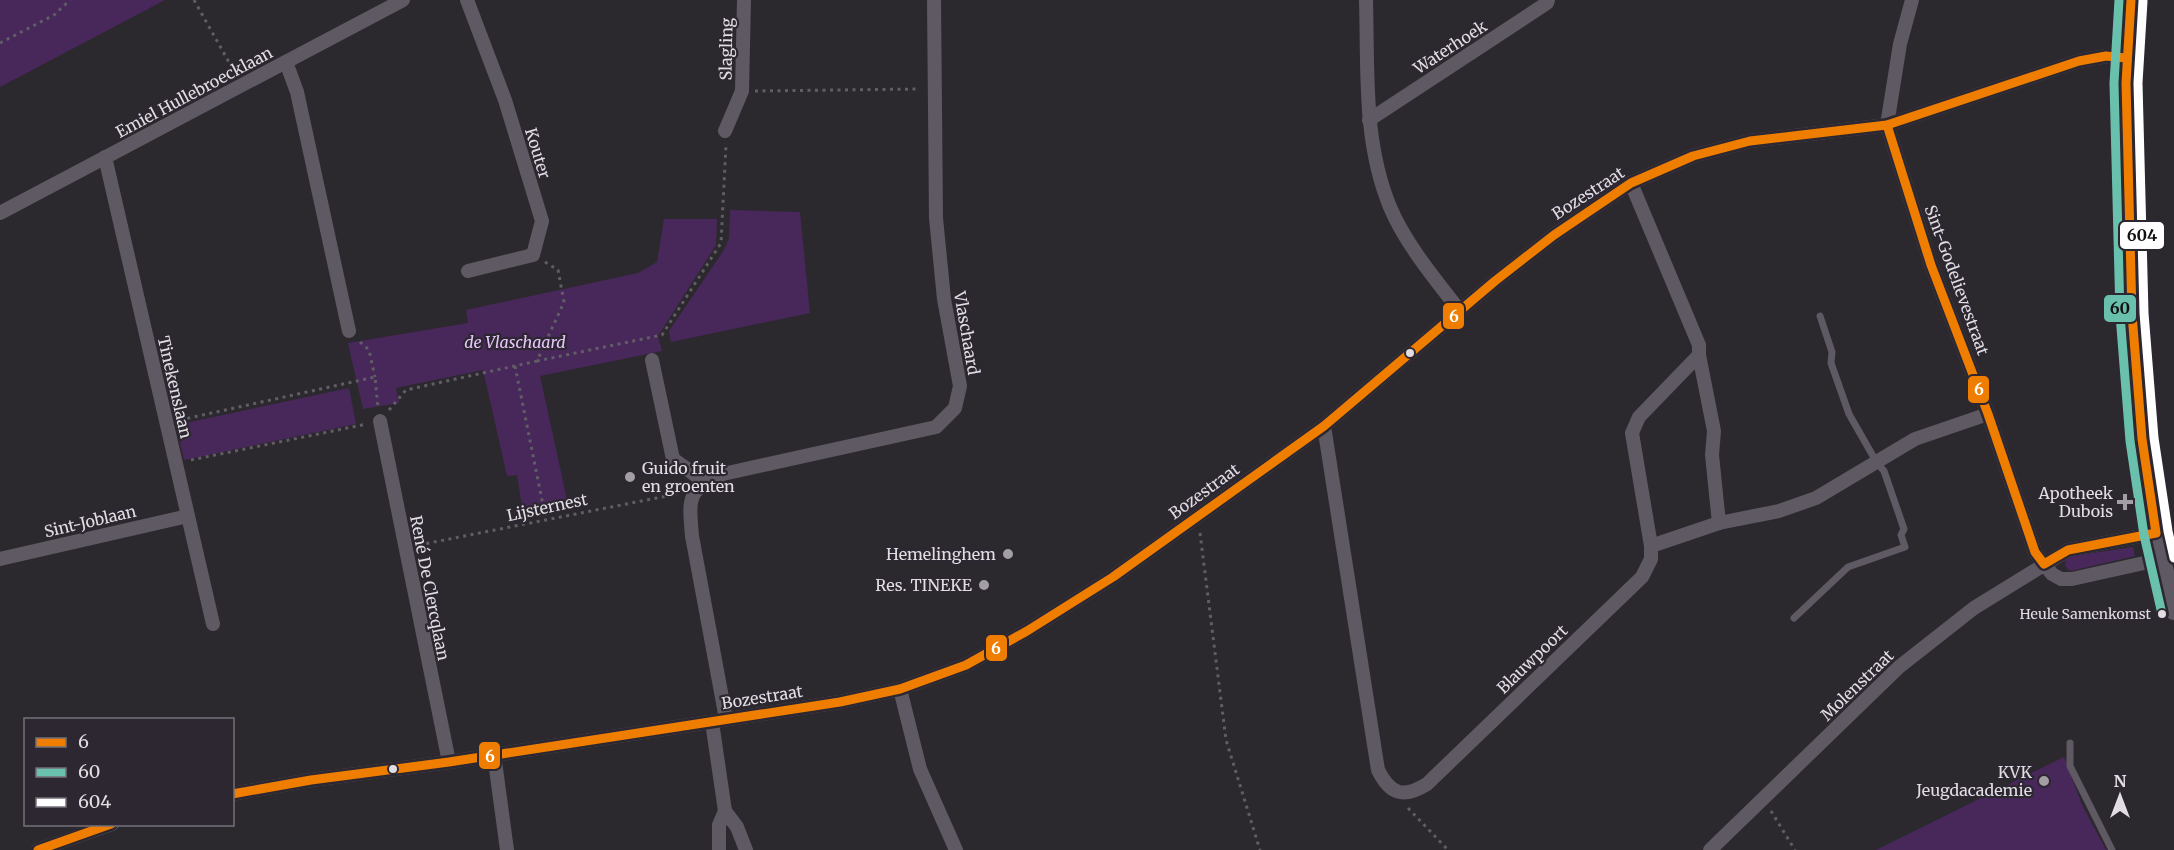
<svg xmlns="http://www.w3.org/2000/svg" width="2174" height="850" font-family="Merriweather,serif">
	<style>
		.green { fill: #48275b }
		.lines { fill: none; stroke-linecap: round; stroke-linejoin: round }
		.path { stroke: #615d64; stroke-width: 3; stroke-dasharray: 3 4.5; stroke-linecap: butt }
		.service { stroke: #5f5963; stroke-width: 7 }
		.minor { stroke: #5f5963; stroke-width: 14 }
		.tertiary { stroke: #5f5963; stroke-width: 18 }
		.bus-1-casing { stroke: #2c2730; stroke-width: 14 }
		.bus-2-casing { stroke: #2c2730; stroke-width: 14 }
		.bus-3-casing { stroke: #2c2730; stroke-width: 14 }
		.bus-1 { stroke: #ef7d00; stroke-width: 9 }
		.bus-2 { stroke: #69c0ac; stroke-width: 9 }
		.bus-3 { stroke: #fff; stroke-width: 9 }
		.bus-dot { fill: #e1dde3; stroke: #2c2730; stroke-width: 2 }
		.poi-dot { fill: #a29ea4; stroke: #2c2730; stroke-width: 2 }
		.labels { text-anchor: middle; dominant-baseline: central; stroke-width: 4.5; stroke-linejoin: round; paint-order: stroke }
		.bus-label { font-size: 14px; fill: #e1dde3; stroke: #2c2730; text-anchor: end }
		.street-label { font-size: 16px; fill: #e1dde3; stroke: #2c2730 }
		.park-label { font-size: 16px; font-style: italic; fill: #e7c6fd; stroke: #2c2730 }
		.poi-label { font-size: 16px; fill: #e1dde3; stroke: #2c2730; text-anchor: end }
		.line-badge { stroke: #2c2730; stroke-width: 2 }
		.badge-label { font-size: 16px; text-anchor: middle; font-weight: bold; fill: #fff }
		.pale-badge-label { font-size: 16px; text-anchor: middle; font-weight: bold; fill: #111 }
	</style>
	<rect width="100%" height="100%" fill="#2c292e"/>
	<g class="green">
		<polygon points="0,0 165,0 0,87"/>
		<polygon points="730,210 800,212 810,313 671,342 669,331 724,250 729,238"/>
		<polygon points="664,219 717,219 716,245 658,336 662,351 540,376 569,509 524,519 517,475 507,476 483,370 396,388 399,403 363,409 348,343 468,323 466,310 638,273 657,262"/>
		<polygon points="349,388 356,424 184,460 176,425"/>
		<polygon points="2133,547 2135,556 2075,570 2070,571 2065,566 2066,557"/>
		<polygon points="2064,757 2082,805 2106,850 1876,850"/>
	</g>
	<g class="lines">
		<g class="path">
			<polyline points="194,0 235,73"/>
			<polyline points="0,43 54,15 70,0"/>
			<polyline points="755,91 920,89"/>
			<polyline points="545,262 558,270 564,302 537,361 662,335 721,243 726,145"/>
			<polyline points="360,342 369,350 375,377"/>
			<polyline points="515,366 546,520"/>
			<polyline points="389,410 406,390 537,361"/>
			<polyline points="180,420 375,377 378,408"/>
			<polyline points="191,460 367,424"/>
			<polyline points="1200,533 1226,740 1260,850"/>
			<polyline points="419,545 677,494"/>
			<polyline points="1408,808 1448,850"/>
			<polyline points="1771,811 1795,850"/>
		</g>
		<g class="service">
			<polyline points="1794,618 1848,567 1905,547 1901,535 1904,529 1884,471 1877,463 1849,414 1831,363 1832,352 1820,316"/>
			<polyline points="2070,743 2070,766 2112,850"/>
		</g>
		<g class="minor">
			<polyline points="467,0 505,100 542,221 533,255 468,271"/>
			<path d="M 1366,0 C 1368,70 1363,142 1390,207 C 1405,243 1435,279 1459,310"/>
			<polyline points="1912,0 1900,44 1887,125 1931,265 1988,414 2035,552 2052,574 2061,579 2072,579 2162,559"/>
			<polyline points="286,62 297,92 349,331"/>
			<polyline points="1369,120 1547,3 1548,0"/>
			<polyline points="725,131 742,91 744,0"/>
			<polyline points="105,157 213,624"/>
			<polyline points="0,213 403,0"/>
			<polyline points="652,360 673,459 705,482"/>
			<polyline points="380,421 449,762"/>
			<path d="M 1324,426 L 1378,770 C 1390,794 1403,799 1427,784 L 1642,577 L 1651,559 L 1651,546 L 1632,433 L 1639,417 L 1699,355 L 1699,345 L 1631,183"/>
			<polyline points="1719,523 1779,511 1816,498 1915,439 1988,414"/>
			<polyline points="1651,546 1719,523 1712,455 1714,431 1699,355"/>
			<polyline points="0,559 188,516"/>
			<polyline points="900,689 920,769 956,850"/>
			<path d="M 726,719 L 692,536 C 689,499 686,490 723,474 L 936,427 L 955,408 L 960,386 L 944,299 L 936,218 L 934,0"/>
			<polyline points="712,722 725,811 719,825 719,850"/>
			<polyline points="494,754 507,850"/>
			<polyline points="232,794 311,780 449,762 840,702 900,689 966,665 1027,631 1113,577 1324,426 1495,281 1554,235 1631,183 1693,156 1750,141 1887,125 2079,61 2106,56 2126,58"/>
			<polyline points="725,811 737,827 746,850"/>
			<polyline points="38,850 112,824"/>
			<polyline points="1710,850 1899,667 1974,608 2068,550 2156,533"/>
		</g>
		<polyline class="tertiary" points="2131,0 2126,83 2132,314 2142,439 2156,533 2174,611"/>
		<defs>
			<g id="bus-1">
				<polyline points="1887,125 1931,265 1988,414 2035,552 2044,564 2068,550 2156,533 2142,439 2132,314 2126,83 2131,0"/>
				<polyline points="232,794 311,780 449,762 840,702 900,689 966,665 1027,631 1113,577 1324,426 1495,281 1554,235 1631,183 1693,156 1750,141 1887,125 2079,61 2106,56 2126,58"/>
				<polyline points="38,850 111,824"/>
			</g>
			<polyline id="bus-2" points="2119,0 2114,83 2120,315 2130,441 2144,535 2162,614"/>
			<polyline id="bus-3" points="2143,1 2138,83 2144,313 2154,438 2168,531 2174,558"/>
		</defs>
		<use href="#bus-1" class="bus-1-casing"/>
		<use href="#bus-2" class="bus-2-casing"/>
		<use href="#bus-3" class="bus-3-casing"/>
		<use href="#bus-1" class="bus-1"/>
		<use href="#bus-2" class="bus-2"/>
		<use href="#bus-3" class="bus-3"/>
	</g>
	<g class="bus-dot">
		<circle cx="1410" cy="353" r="5"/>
		<circle cx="2162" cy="614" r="5"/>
		<circle cx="393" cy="769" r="5"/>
	</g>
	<g class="poi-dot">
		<circle cx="630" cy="477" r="6"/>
		<path d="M2122 493h6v6h6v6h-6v6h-6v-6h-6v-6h6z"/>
		<circle cx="1008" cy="554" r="6"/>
		<circle cx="984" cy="585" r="6"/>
		<circle cx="2044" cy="781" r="6"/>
	</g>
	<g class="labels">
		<g class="bus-label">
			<text x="2151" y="614">Heule Samenkomst</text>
		</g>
		<g class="street-label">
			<text transform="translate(1450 47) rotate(-33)">Waterhoek</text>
			<text transform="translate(726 49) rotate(-89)">Slagling</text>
			<text transform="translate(194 92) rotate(-28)">Emiel Hullebroecklaan</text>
			<text transform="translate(538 153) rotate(73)">Kouter</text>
			<text transform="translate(1588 193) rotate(-33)">Bozestraat</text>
			<text transform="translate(1957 280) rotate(70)">Sint-Godelievestraat</text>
			<text transform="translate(967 333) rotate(80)">Vlaschaard</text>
			<text transform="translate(175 387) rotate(77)">Tinekenslaan</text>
			<text transform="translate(1204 491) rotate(-36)">Bozestraat</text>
			<text transform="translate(547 507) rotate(-12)">Lijsternest</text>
			<text transform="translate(90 521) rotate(-13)">Sint-Joblaan</text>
			<text transform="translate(430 588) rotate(79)">René De Clercqlaan</text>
			<text transform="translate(1532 659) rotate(-44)">Blauwpoort</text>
			<text transform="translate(1857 685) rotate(-44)">Molenstraat</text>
			<text transform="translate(762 697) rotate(-9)">Bozestraat</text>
		</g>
		<g class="park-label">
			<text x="515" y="342">de Vlaschaard</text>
		</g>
		<g class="poi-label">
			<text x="642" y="468" text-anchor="start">Guido fruit<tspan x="642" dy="18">en groenten</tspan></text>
			<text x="2113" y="493">Apotheek<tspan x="2113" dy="18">Dubois</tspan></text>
			<text x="996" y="554">Hemelinghem</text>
			<text x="972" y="585">Res. TINEKE</text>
			<text x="2032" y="772">KVK<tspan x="2032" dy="18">Jeugdacademie</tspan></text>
		</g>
	</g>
	<g class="line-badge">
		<rect x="2119" y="221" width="46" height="29" rx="6" fill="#fff"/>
		<rect x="2103" y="294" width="34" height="29" rx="6" fill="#69c0ac"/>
		<rect x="1442" y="302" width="23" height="28" rx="6" fill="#ef7d00"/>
		<rect x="1967" y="375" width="23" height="29" rx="6" fill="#ef7d00"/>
		<rect x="985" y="634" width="23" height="28" rx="6" fill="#ef7d00"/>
		<rect x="478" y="741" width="23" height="29" rx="6" fill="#ef7d00"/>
	</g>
	<g class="badge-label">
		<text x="1454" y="322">6</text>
		<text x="1979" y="395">6</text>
		<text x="996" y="654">6</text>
		<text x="490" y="762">6</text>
	</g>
	<g class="pale-badge-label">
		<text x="2142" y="241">604</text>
		<text x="2120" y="314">60</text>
	</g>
	<rect x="24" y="718" width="210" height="108" fill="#2c2730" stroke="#747078" stroke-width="1.5"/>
	<rect x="36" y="738" width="30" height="9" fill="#ef7d00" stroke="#747078" stroke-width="1.5"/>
	<text x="78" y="748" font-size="18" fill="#e1dde3">6</text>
	<rect x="36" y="768" width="30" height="9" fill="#69c0ac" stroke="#747078" stroke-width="1.5"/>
	<text x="78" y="778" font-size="18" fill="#e1dde3">60</text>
	<rect x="36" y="798" width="30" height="9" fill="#ffffff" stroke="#747078" stroke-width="1.5"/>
	<text x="78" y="808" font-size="18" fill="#e1dde3">604</text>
	<g transform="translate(2120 796)" stroke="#2c2730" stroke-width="4.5" paint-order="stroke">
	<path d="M0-4.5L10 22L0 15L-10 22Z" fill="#e1dde3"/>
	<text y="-9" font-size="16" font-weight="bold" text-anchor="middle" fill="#e1dde3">N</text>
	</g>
</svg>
